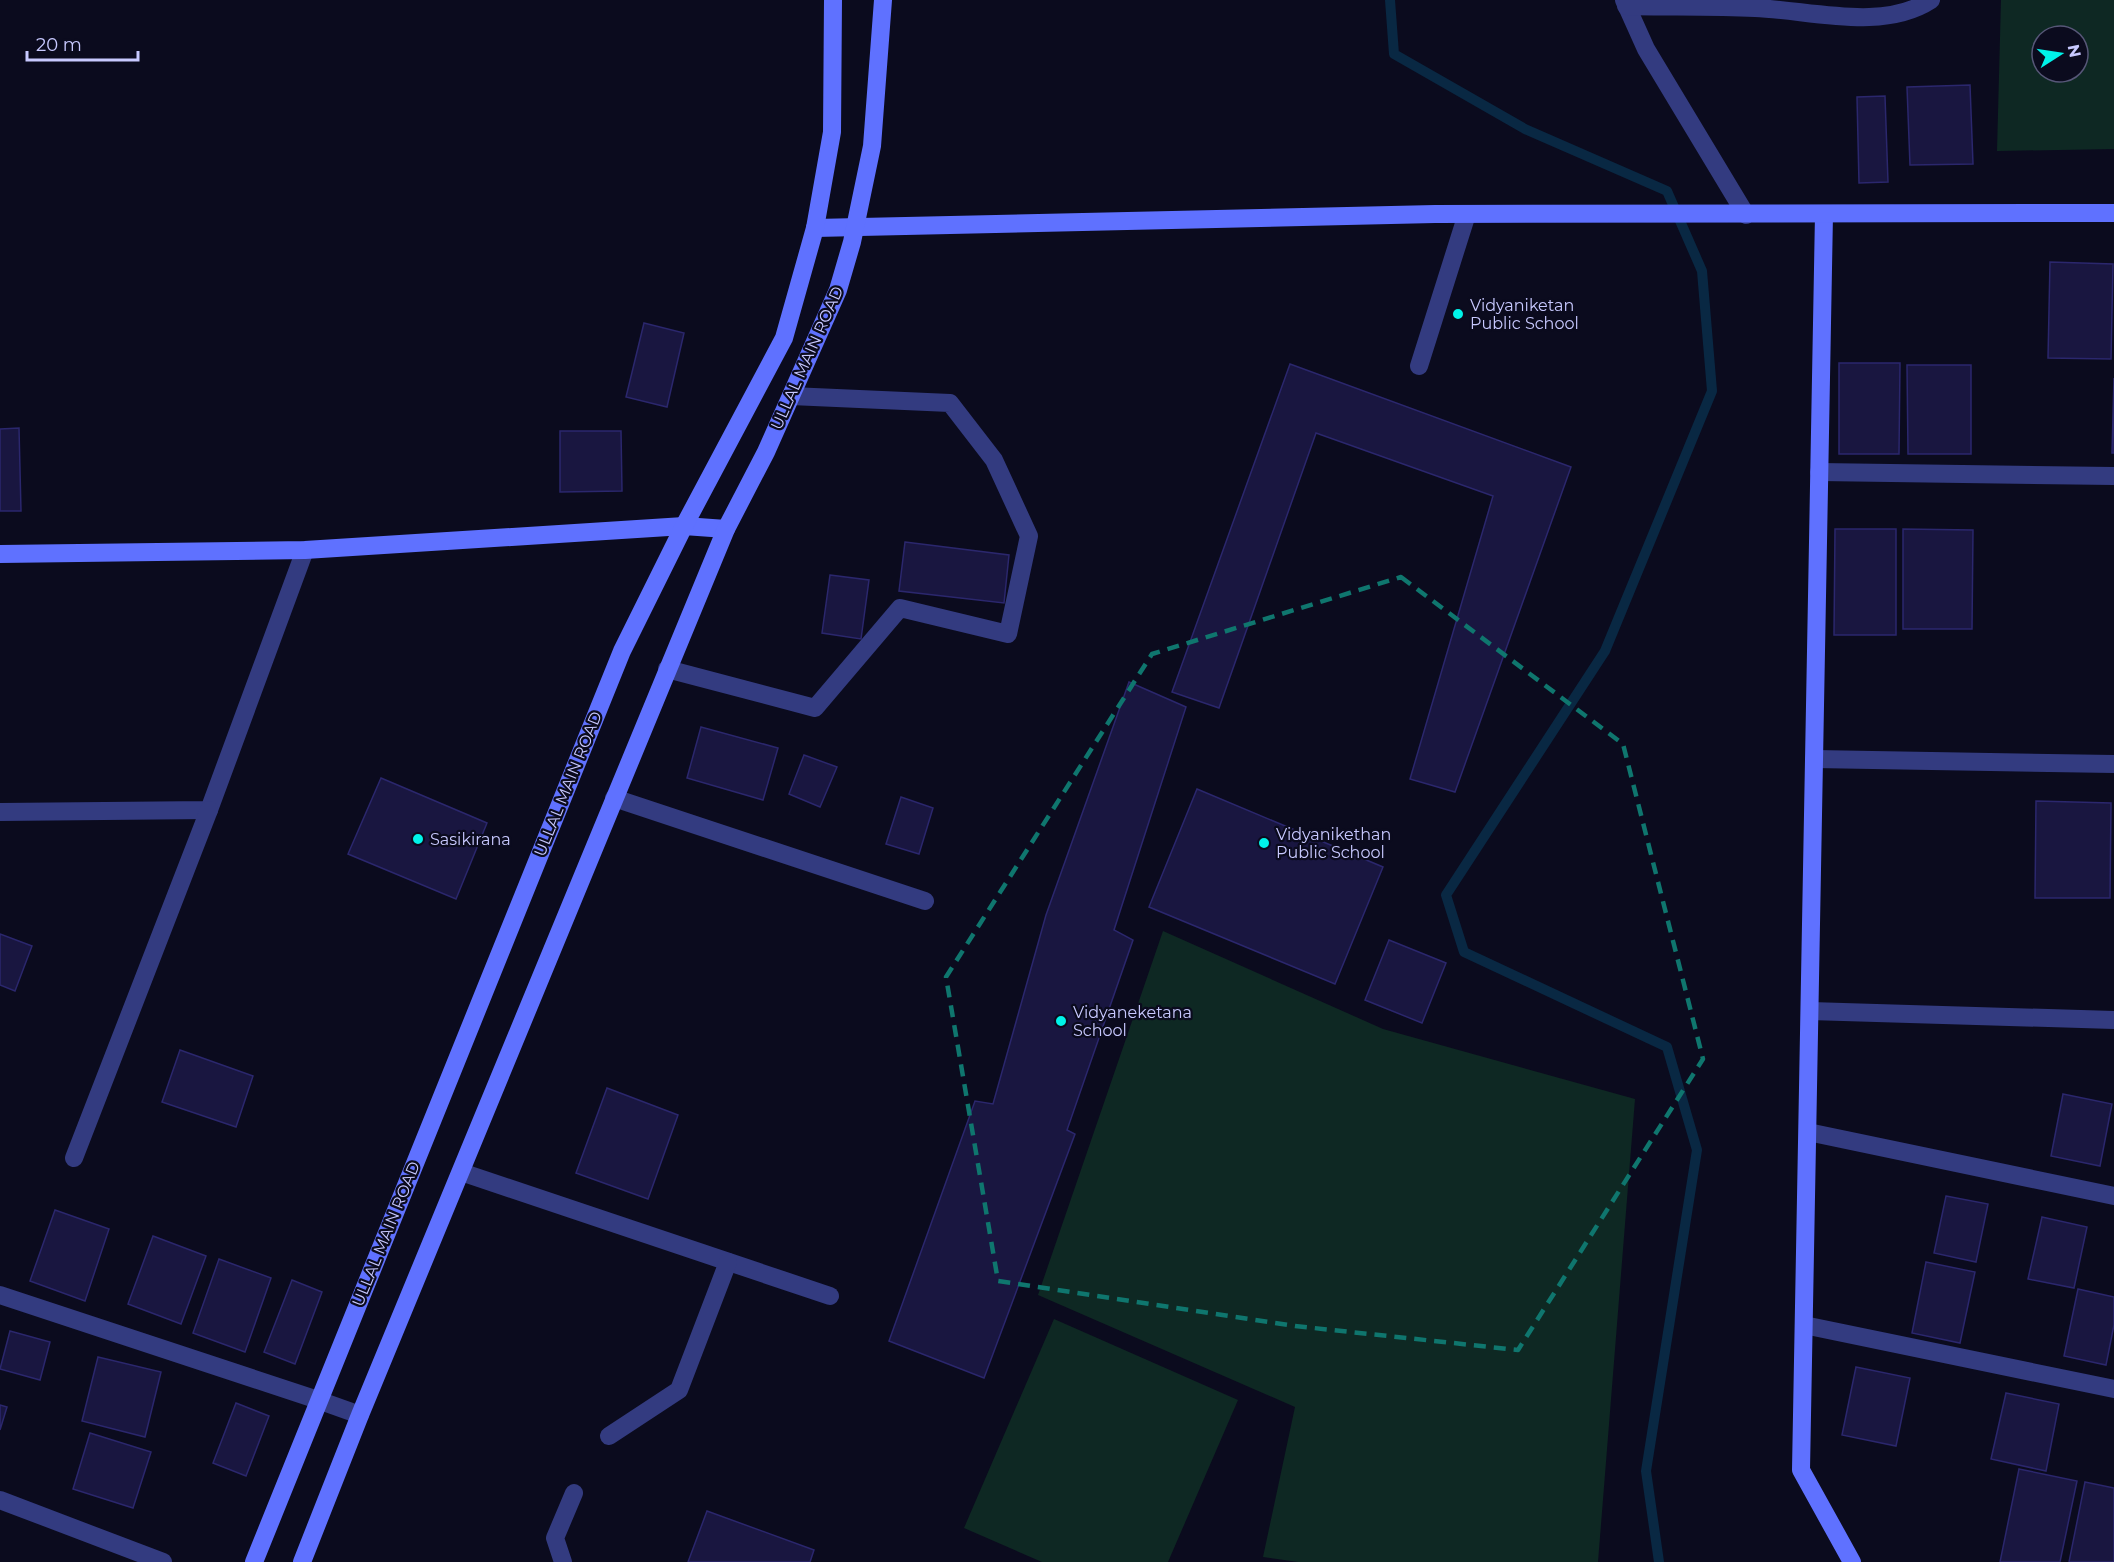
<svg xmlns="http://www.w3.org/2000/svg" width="2114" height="1562" font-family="Montserrat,sans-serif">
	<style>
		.green { fill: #0e2823; fill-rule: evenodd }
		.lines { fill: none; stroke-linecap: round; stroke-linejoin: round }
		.stream { stroke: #092843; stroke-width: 10 }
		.building { fill: #191640; stroke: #2b276d; stroke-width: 1.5 }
		.lane { stroke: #333b80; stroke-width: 18 }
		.street { stroke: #333b80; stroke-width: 18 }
		.secondary { stroke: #5f71ff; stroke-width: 18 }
		.marked { fill: none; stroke: #0f766e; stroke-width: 4.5; stroke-dasharray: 12 8; stroke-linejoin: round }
		.poi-dot { fill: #00f3e9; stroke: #0b0b1e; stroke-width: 2 }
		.labels { text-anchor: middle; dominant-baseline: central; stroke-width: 4.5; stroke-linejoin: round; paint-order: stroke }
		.poi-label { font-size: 16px; fill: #c8c9ff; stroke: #0b0b1e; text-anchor: start }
		.street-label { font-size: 16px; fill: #c8c9ff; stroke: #0b0b1e }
	</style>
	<rect width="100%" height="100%" fill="#0b0b1e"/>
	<g class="green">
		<path d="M 2001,0 L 2114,0 L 2114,149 L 1997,151 ZM 2042,36 L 2078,36 L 2078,72 L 2042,72 Z"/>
		<polygon points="1163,931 1383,1029 1635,1099 1598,1562 1298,1562 1263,1557 1295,1407 1038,1295"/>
		<polygon points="1054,1319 1238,1400 1168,1562 1042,1562 964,1528"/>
	</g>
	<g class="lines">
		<polyline class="stream" points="1390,0 1394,54 1525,129 1667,191 1702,271 1712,391 1605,651 1446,895 1464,952 1667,1047 1697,1150 1646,1471 1659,1562"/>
	</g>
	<g class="building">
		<polygon points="1970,85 1973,164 1910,165 1907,87"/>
		<polygon points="1885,96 1888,182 1859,183 1857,97"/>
		<polygon points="2050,262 2113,264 2111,359 2048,358"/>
		<polygon points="644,323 684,333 667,407 626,397"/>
		<polygon points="1839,363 1900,363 1899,454 1839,454"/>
		<polygon points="1290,364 1571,467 1455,792 1410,779 1493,496 1316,433 1219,708 1172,692"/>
		<polygon points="1907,365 1971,365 1971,454 1908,454"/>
		<polygon points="2114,378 2114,453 2112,453"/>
		<polygon points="19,428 21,511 0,511 0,429"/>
		<polygon points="560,431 621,431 622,491 560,492"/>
		<polygon points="1835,529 1896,529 1896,635 1834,635"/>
		<polygon points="1903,529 1973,530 1972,629 1903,629"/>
		<polygon points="905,542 1009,555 1004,603 899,591"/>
		<polygon points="830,575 869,580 861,639 822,633"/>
		<polygon points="1129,682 1186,707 1114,930 1133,940 1067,1130 1075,1134 984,1378 889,1341 975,1101 993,1104 1046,915"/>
		<polygon points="701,727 778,748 763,800 687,778"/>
		<polygon points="804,755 837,767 820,807 789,794"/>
		<polygon points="381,778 487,823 456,899 348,854"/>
		<polygon points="1197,789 1383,867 1335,984 1149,907"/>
		<polygon points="901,797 933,808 919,854 886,844"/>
		<polygon points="2036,801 2111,803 2110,898 2035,898"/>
		<polygon points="0,934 32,946 15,991 0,985"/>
		<polygon points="1389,940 1446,963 1422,1023 1365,1000"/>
		<polygon points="180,1050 253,1076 236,1127 162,1102"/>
		<polygon points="607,1088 678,1115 648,1199 576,1173"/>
		<polygon points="2063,1094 2112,1104 2100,1166 2051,1156"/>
		<polygon points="1946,1196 1988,1204 1976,1262 1934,1253"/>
		<polygon points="55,1210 109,1229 85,1301 30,1281"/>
		<polygon points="2042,1217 2087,1227 2074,1288 2028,1279"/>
		<polygon points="153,1236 206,1256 181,1324 128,1304"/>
		<polygon points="219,1259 271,1278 245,1352 193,1333"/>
		<polygon points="1926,1262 1975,1272 1960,1343 1912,1333"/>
		<polygon points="292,1280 322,1292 295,1364 264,1352"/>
		<polygon points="2078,1289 2114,1297 2114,1325 2106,1365 2064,1356"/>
		<polygon points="10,1331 50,1342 40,1380 0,1369"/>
		<polygon points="98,1357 161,1372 145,1437 82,1421"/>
		<polygon points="1856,1367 1910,1378 1896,1446 1842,1435"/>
		<polygon points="2006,1393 2059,1404 2046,1471 1991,1459"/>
		<polygon points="236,1403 269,1416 246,1476 213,1463"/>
		<polygon points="0,1405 7,1407 0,1430"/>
		<polygon points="90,1433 151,1452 133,1508 73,1489"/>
		<polygon points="2019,1469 2077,1481 2060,1562 2000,1562"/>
		<polygon points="2085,1482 2114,1488 2114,1562 2069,1562"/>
		<polygon points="707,1511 814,1550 810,1562 688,1562"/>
	</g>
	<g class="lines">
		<g class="lane">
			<polyline points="1624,0 1646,49 1746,215"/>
			<path d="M 1626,6 C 1669,7 1712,6 1755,8 C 1810,10 1882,32 1931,0"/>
			<polyline points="1419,366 1467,214"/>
			<polyline points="667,669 815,708 900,608 1008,634 1029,536 994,460 950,403 791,396"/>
		</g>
		<g class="street">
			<polyline points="1819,472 2114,476"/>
			<polyline points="1814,759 2114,764"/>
			<polyline points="614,798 925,901"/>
			<polyline points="0,812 209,810 305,550"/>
			<polyline points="1810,1011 2114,1020"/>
			<polyline points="1808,1132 2114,1196"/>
			<polyline points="74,1158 209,810"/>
			<polyline points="461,1172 830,1296"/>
			<polyline points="0,1295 318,1400 360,1415"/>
			<polyline points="1804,1325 2114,1389"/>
			<polyline points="609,1436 679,1390 728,1262"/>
			<polyline points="0,1500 163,1562"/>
			<polyline points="563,1562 555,1538 574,1493"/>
		</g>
		<g class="secondary">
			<polyline points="1824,214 1801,1470 1852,1562"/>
			<polyline points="815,228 1435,214 2114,213"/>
			<polyline points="0,554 305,550 684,526 726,529"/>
			<polyline points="254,1562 622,651 684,526 784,338 815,228 832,132 833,0"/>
			<polyline points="302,1562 360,1415 726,529 766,452 838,290 852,242 872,146 883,0"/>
		</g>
	</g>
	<path class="marked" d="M 1401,577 L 1623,744 L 1703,1059 L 1518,1350 L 1295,1326 L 998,1281 L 946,977 L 1152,654 Z"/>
	<g class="poi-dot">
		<circle cx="1458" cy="314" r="6"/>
		<circle cx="418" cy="839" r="6"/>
		<circle cx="1264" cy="843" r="6"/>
		<circle cx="1061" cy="1021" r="6"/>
	</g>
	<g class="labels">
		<g class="poi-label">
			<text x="1470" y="305">Vidyaniketan<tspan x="1470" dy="18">Public School</tspan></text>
			<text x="1276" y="834">Vidyanikethan<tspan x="1276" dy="18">Public School</tspan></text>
			<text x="430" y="839">Sasikirana</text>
			<text x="1073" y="1012">Vidyaneketana<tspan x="1073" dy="18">School</tspan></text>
		</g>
		<g class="street-label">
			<text transform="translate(807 358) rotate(-66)">ULLAL MAIN ROAD</text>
			<text transform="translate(568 784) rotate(-68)">ULLAL MAIN ROAD</text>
			<text transform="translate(386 1234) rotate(-68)">ULLAL MAIN ROAD</text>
		</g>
	</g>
	<g transform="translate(2060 54) rotate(78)"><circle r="28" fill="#0b0b1e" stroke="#575778" stroke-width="1.5"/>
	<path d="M0-4.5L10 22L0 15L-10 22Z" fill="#00f3e9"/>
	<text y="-9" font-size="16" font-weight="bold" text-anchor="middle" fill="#c8c9ff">N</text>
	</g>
	<path d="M27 51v9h111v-9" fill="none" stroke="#c8c9ff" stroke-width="3"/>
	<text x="36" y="51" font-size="18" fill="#c8c9ff" stroke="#0b0b1e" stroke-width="4.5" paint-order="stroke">20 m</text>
</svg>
